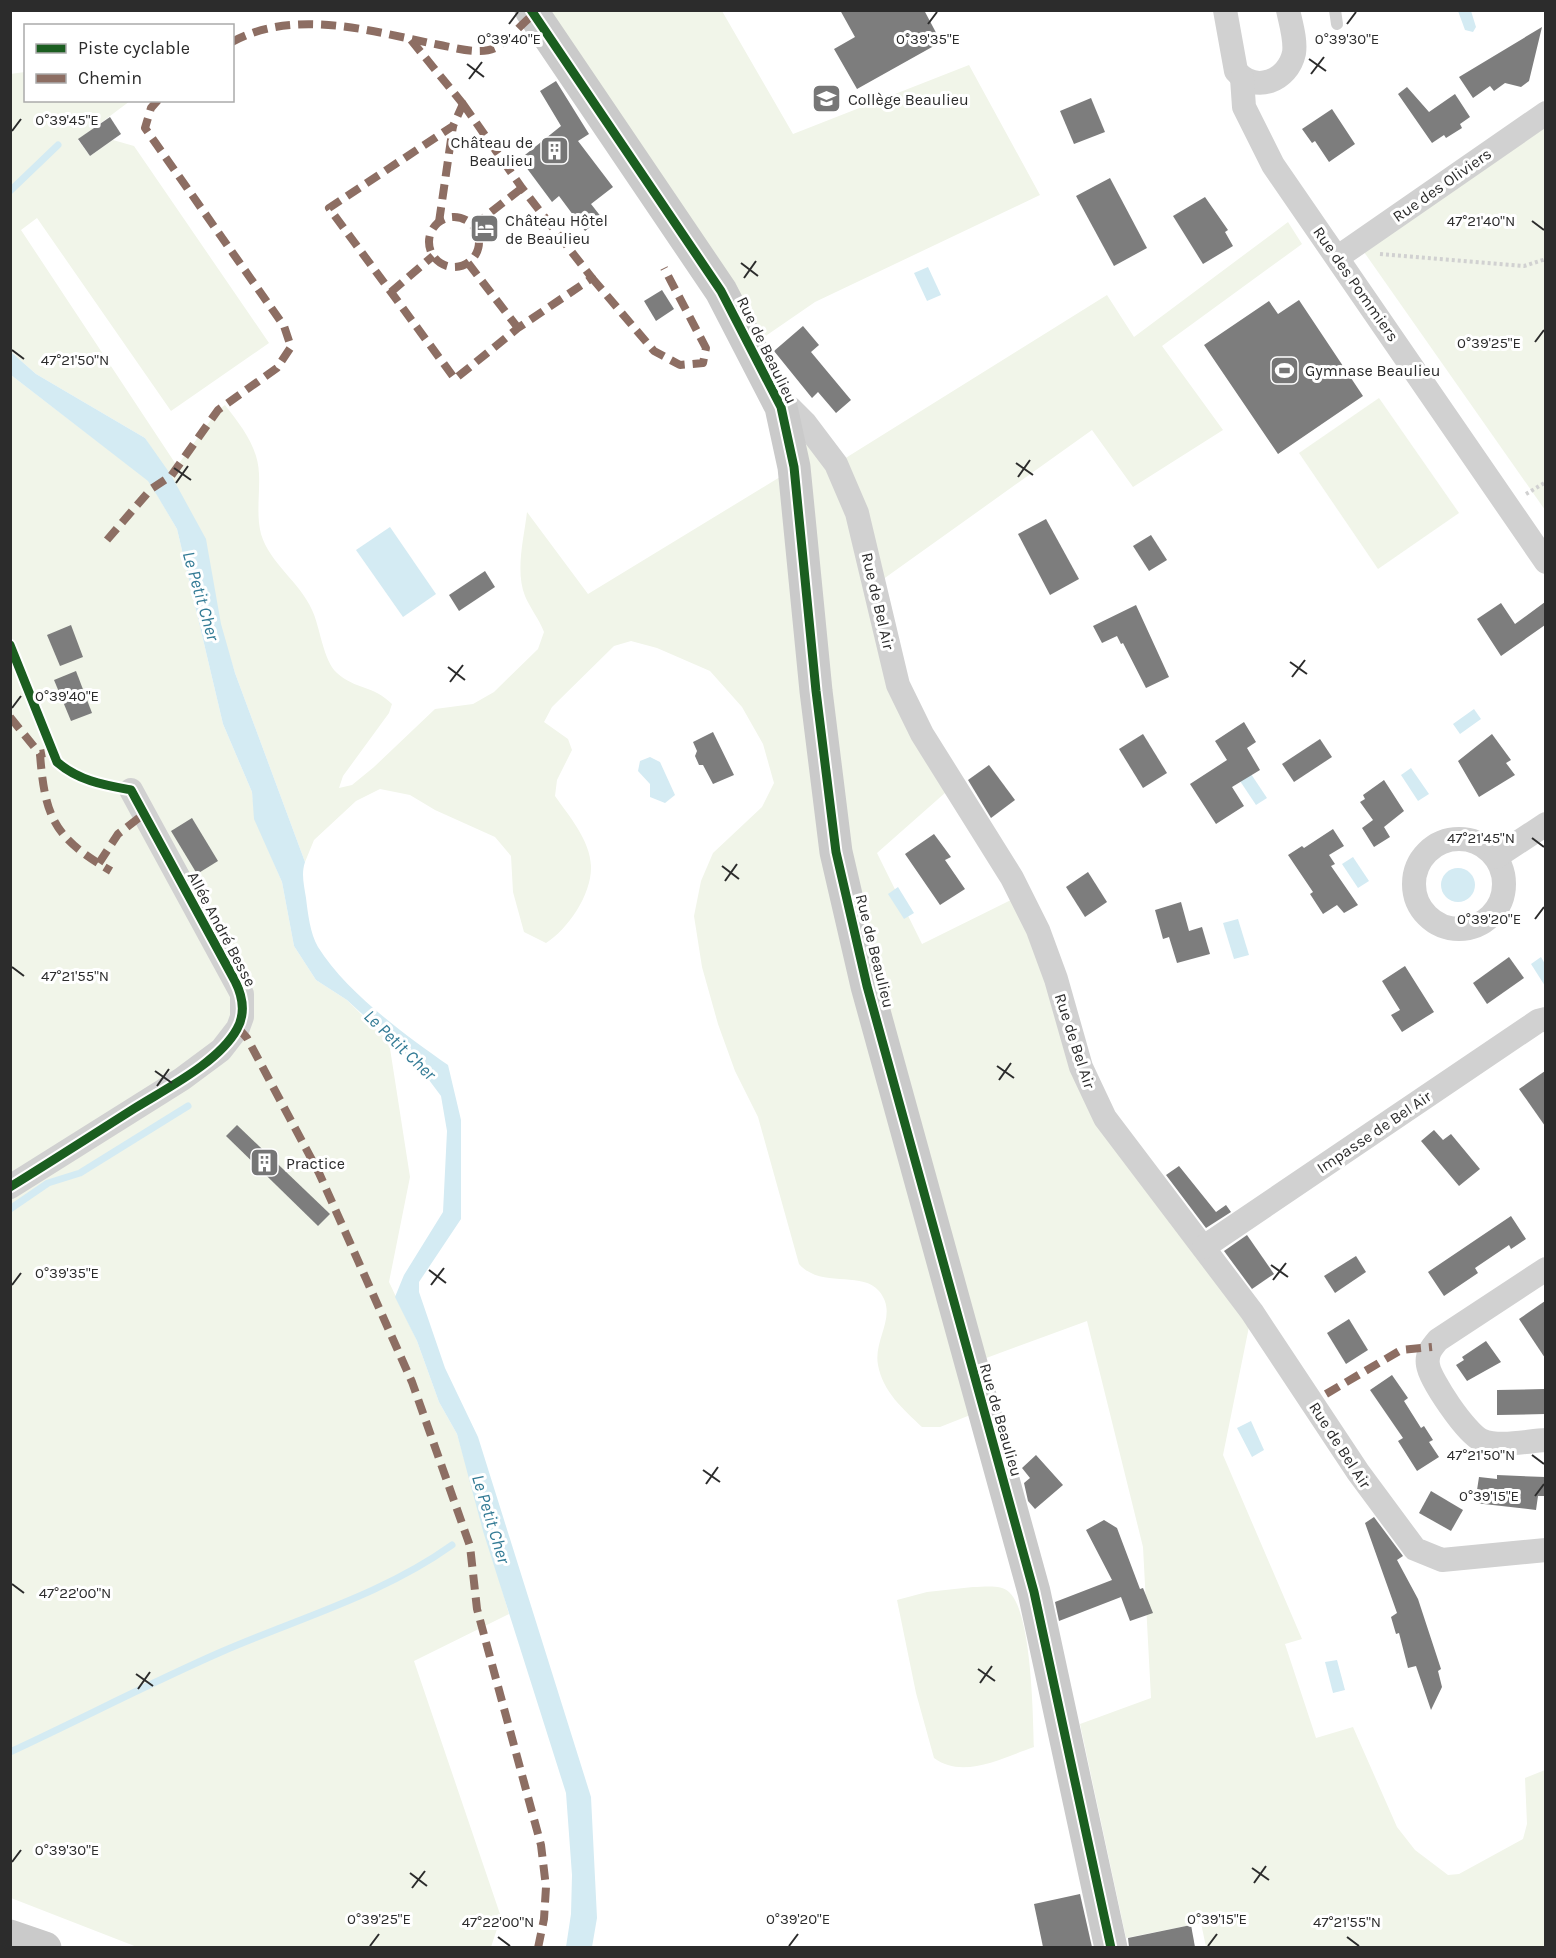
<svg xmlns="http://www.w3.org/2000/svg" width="1556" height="1958" font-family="Karla,sans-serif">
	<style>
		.green { fill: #f1f5e9 }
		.water { fill: #d4ebf3 }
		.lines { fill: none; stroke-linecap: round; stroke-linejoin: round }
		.stream { stroke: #d4ebf3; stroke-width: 7 }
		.building { fill: #7d7d7d }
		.path { stroke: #d1d1d1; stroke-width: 4; stroke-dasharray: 3 3; stroke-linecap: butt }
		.lane { stroke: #d1d1d1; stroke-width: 12 }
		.street { stroke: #d1d1d1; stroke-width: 24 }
		.secondary { stroke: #cacaca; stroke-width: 33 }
		.quiet { stroke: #8d6e63; stroke-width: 8; stroke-dasharray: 15 8; stroke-linecap: butt }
		.cycleway-casing { stroke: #fff; stroke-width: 13 }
		.cycleway { stroke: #1b5e20; stroke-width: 9 }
		.ticks { fill: none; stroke: #2c2c2c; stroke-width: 2 }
		.labels { text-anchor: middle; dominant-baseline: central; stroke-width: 6; stroke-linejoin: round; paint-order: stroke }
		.poi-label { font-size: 16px; fill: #2c2c2c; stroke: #fff; text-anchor: start }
		.street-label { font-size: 16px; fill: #2c2c2c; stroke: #fff }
		.water-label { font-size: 18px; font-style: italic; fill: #337b95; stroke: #fff }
		.ticks-label { font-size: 15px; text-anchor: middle; fill: #2c2c2c; stroke: #fff; stroke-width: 6; stroke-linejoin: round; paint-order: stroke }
	</style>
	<rect width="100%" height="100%" fill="#fff"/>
	<g class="green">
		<polygon points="531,11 722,11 793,134 969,65 1040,195 815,302 751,346"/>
		<path d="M 25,72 L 26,100 L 130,101 L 78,140 L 90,156 L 113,140 L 134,146 L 269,343 L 171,411 L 37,218 L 21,230 L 177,466 L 218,410 L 225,405 C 241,426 258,446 259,474 C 260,493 256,515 261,534 C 270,564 300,582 312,610 C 320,626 323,661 337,673 C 356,690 373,685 392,704 L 389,713 L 343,776 L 339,788 L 352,785 L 374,767 L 435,709 L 473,704 L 494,692 L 538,649 L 544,632 C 539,619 530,608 525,596 C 515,571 524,538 527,512 L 588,594 L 780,477 L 781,407 L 836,464 L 1107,295 L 1134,337 L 1288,222 L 1302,244 L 1162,346 L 1223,430 L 1133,487 L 1092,430 L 875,585 L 898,685 L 954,785 L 877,853 L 922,944 L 1021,895 L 1081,1067 L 1252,1312 L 1223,1455 L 1302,1639 L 1285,1644 L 1316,1738 L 1353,1727 L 1397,1827 L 1415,1850 L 1448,1875 L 1459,1874 L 1523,1839 L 1527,1824 L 1525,1778 L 1545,1770 L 1545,1947 L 1206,1947 L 1201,1923 L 1126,1938 L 1080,1724 L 1151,1698 L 1143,1547 L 1087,1321 L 970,1364 L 983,1410 L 940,1427 L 922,1427 C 903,1409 883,1392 878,1365 C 873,1339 899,1315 879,1291 C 861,1270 821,1289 799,1264 L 758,1117 L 735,1071 L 718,1024 L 702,967 L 694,916 L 701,881 L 713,853 L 762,807 L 774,783 L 763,744 L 742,707 L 710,671 L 657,648 L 631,641 L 614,646 L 552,707 L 544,722 L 568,739 L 572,750 L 557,780 L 555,796 C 569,816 590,840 591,866 C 592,894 568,929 546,943 L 524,932 L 513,892 L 511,856 L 495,837 L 435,810 L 410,795 L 380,789 L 356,801 L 314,840 L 305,862 L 235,673 L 179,492 L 145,438 L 36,374 L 11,352 L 10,74 Z"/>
		<polygon points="1545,124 1545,510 1364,252"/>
		<polygon points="11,375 149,481 177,529 223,724 252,792 255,819 282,882 294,946 316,980 347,1000 389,1042 410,1177 389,1282 417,1341 439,1402 457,1434 509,1614 414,1661 501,1917 491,1947 137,1947 11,1898"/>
		<polygon points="1379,398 1459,513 1378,569 1299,453"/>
		<path d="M 973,1587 C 984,1587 1001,1584 1009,1592 C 1032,1613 1033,1716 1034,1747 C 1004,1757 963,1780 934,1758 L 916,1693 L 897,1600 L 927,1592 Z"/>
	</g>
	<g class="water">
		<polygon points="1458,11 1471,11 1476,27 1473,32 1465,30"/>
		<polygon points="928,267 941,295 927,301 914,273"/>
		<path d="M 11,352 L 36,374 L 145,438 L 171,475 L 206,539 L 221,624 L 235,673 L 305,862 C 301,874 304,885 306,898 C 308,914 310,933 318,947 C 346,992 405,1035 448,1065 L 461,1120 L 461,1219 L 419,1282 L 419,1292 L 445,1368 L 478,1437 L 591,1797 L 597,1918 L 592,1947 L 566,1947 L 571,1914 L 572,1875 L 566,1793 L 483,1531 L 457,1434 L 439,1402 L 417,1341 L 395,1297 L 404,1275 L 443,1212 L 447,1131 L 441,1096 L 423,1072 L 374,1025 L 347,1000 L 316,980 L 294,946 L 282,882 L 254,819 L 252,792 L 223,724 L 177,529 L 158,497 L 148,481 L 11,375 Z"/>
		<polygon points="390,527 436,594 403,617 356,550"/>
		<polygon points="1474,709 1481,719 1460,734 1453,724"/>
		<polygon points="650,757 660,762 675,795 665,803 650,797 650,784 638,771 640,761"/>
		<polygon points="1411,768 1429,794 1418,801 1401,775"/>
		<polygon points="1251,774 1267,798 1256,805 1240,781"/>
		<polygon points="1353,857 1369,881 1358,888 1342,864"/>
		<circle cx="1458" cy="885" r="17"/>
		<polygon points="898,887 914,913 904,919 888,894"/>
		<polygon points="1238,919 1249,955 1234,959 1223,923"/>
		<polygon points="1541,957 1545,964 1545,986 1531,964"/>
		<polygon points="1251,1421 1264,1450 1252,1457 1237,1428"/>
		<polygon points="1337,1660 1345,1690 1333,1693 1325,1662"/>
	</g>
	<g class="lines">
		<g class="stream">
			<polyline points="10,191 58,145"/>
			<polyline points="10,1209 48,1183 80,1173 188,1106"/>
			<path d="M 10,1752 C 81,1719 150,1683 221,1652 C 299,1618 382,1595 452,1545"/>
		</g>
	</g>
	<g class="building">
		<polygon points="840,10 924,10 941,42 857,89 834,49 855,37"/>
		<polygon points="1542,27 1529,81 1521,87 1505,83 1494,91 1490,86 1473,98 1459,77"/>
		<polygon points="556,81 589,134 578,141 613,187 591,204 602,218 585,231 559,196 552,202 520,159 561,126 540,91"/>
		<polygon points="1407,87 1429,112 1455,94 1470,117 1460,124 1462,128 1446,138 1444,135 1432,143 1398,94"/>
		<polygon points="1091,98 1105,132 1074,144 1060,111"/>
		<polygon points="1332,109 1355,144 1329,162 1315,141 1312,143 1302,129"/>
		<polygon points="110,117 121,134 90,156 78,139"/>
		<polygon points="1110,178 1147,248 1114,266 1076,196"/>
		<polygon points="1205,197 1228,230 1225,232 1233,246 1203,264 1173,216"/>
		<polygon points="662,290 674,309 656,321 644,301"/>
		<polygon points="1299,300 1363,396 1278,454 1204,345 1269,301 1278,314"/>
		<polygon points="803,326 819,345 811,352 851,400 836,413 818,392 812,398 774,351"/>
		<polygon points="1046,519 1079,579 1050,595 1018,534"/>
		<polygon points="1151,535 1167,560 1149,571 1133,546"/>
		<polygon points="485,571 495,587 459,611 449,595"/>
		<polygon points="1545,602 1545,625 1501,656 1477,619 1501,603 1515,624"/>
		<polygon points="1136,605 1169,677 1146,688 1123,643 1121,644 1117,636 1102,643 1093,626"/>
		<polygon points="71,625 83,657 60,666 47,635"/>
		<polygon points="76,671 92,713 71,721 54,680"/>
		<polygon points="1244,722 1256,742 1247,748 1260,770 1232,787 1244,806 1216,824 1190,784 1227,760 1215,741"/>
		<polygon points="713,732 734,775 713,784 703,765 699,765 695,756 697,751 693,742"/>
		<polygon points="1143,734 1167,773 1143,788 1119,749"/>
		<polygon points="1492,734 1511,760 1506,763 1515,775 1479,797 1458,761"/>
		<polygon points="1320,739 1332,757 1294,782 1282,764"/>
		<polygon points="989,765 1015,800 991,818 968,780"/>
		<polygon points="1384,780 1404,811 1384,827 1390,837 1374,847 1362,828 1373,820 1360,802 1365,799 1363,795"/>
		<polygon points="192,818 218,861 197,874 171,831"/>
		<polygon points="1333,829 1344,846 1329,855 1335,864 1331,866 1358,905 1344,913 1337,905 1323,914 1310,894 1313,892 1288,855 1302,846 1304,848"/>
		<polygon points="934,834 951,857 945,860 965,889 940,905 905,854"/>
		<polygon points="1088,872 1107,902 1085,917 1066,887"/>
		<polygon points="1181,902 1189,931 1202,927 1210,954 1177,963 1169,937 1163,939 1155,910"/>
		<polygon points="1509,957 1524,978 1487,1004 1473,983"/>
		<polygon points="1405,966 1434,1012 1402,1032 1391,1015 1400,1010 1382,981"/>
		<polygon points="1545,1071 1545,1126 1519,1089"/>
		<polygon points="237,1125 330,1214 318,1226 226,1136"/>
		<polygon points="1434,1130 1443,1140 1451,1134 1480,1169 1459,1186 1421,1141"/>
		<polygon points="1179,1166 1216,1212 1226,1205 1231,1212 1206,1228 1166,1175"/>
		<polygon points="1511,1216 1526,1239 1511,1249 1509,1245 1475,1268 1478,1273 1444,1296 1428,1272"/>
		<polygon points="1247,1235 1274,1274 1252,1289 1224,1251"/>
		<polygon points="1356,1256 1366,1272 1335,1293 1324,1276"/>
		<polygon points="1545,1301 1545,1358 1519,1319"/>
		<polygon points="1349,1319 1368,1350 1346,1364 1327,1333"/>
		<polygon points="1486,1341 1501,1362 1467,1381 1456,1365 1464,1360 1462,1357"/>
		<polygon points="1392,1375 1408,1398 1404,1401 1421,1428 1424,1426 1433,1440 1429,1442 1439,1457 1417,1471 1398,1441 1403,1438 1370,1390"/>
		<polygon points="1545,1389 1545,1414 1497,1415 1497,1390"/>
		<polygon points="1036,1455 1063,1485 1035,1509 1028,1501 1024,1483 1030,1478 1022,1468"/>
		<polygon points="1497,1475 1545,1477 1545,1496 1538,1496 1536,1510 1475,1503 1479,1477 1497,1479"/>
		<polygon points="1431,1491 1463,1510 1451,1531 1419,1513"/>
		<polygon points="1374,1517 1403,1556 1397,1560 1418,1599 1441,1669 1438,1671 1442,1687 1431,1710 1416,1666 1408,1668 1399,1633 1396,1634 1391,1617 1397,1613 1365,1523"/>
		<polygon points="1104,1520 1117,1528 1140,1589 1143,1588 1153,1613 1130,1621 1121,1597 1059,1621 1055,1602 1112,1580 1086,1530"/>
		<polygon points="1080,1894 1092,1947 1043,1947 1034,1904"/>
		<polygon points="1191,1925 1195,1947 1129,1947 1128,1938"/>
	</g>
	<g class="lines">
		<g class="path">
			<polyline points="1380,254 1524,266 1546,259"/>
			<polyline points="1526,494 1546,482"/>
		</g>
		<polyline class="lane" points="1335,10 1337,24"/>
		<g class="street">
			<path d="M 1225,10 L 1236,71 C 1255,94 1288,81 1294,53 C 1296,40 1291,24 1288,10"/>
			<polyline points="1242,78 1244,107 1273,165 1546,562"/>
			<polyline points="1338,257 1546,113"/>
			<polyline points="781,407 790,408 805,423 836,464 857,513 898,685 922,734 1012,878 1038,930 1056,979 1081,1067 1105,1118 1252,1312 1358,1472 1415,1549 1442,1560 1546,1550"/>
			<circle cx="1459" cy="884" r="45"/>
			<polyline points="1496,857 1546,824"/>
			<polyline points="10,1187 182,1079 221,1050 238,1028 242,1017 242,994 131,790"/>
			<polyline points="1204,1247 1538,1021 1546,1019"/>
			<path d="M 1546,1269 L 1438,1340 C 1432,1347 1426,1354 1428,1365 C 1430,1380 1466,1433 1481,1440 C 1499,1448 1526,1441 1546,1440"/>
		</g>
		<g class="secondary">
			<polyline points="531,10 721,291 781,407 794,467 816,691 836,852 867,986 1034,1592 1111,1948"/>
			<polyline points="10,1936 45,1948"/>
		</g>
		<g class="quiet">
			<polyline points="411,40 463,104"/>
			<path d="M 232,42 C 296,7 373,32 440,45 C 455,48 480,55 495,48 C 506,43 522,23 533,15"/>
			<polygon points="463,104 522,188 592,278 518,328 455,379 329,208 453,126"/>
			<circle cx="454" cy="242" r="25"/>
			<polyline points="439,222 453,126"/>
			<polyline points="473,226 522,188"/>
			<polyline points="468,263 518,328"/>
			<polyline points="592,278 654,351 680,365 703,363 706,348 664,268"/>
			<polyline points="391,292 433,256"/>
			<polyline points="107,540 151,489 171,476 218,410 277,368 291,347 284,326 145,128 151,108 158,100"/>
			<polyline points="10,717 40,754 45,753"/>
			<path d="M 40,754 C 45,819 55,838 111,871"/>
			<polyline points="99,863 118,834 144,814"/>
			<polyline points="238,1028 247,1038 319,1173 412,1382 470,1546 477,1609 541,1845 546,1887 544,1919 538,1948"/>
			<polyline points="1326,1394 1401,1350 1432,1347"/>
		</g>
		<defs>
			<g id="cycleway">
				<polyline points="531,10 721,291 781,407 794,467 816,691 836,852 867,986 1034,1592 1111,1948"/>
				<path d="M 10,645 L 57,762 C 79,781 104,785 131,790 L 235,981 C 243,997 246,1013 237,1029 C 219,1062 167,1088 135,1108 C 94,1134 52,1161 10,1187"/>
			</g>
		</defs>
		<use href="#cycleway" class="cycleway-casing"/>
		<use href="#cycleway" class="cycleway"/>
	</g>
	<path class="ticks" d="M 509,24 L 518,12M 928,24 L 937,12M 1347,24 L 1356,12M 1309,59 L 1326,71M 467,64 L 484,77M 1311,74 L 1324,57M 469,79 L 482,62M 12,131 L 21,119M 1532,221 L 1544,230M 741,263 L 758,276M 744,278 L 756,261M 1535,342 L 1544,330M 12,350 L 24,359M 1016,463 L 1033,475M 174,468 L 191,480M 1018,477 L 1030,460M 176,483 L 188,466M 1290,662 L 1307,674M 448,667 L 465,680M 1292,677 L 1305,660M 450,682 L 463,665M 12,708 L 21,696M 1532,838 L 1544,847M 722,866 L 739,879M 725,881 L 737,864M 1535,919 L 1544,907M 12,967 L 24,976M 997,1066 L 1014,1078M 155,1071 L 172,1083M 999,1080 L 1011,1063M 157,1086 L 169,1069M 1271,1265 L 1288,1277M 429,1270 L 446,1283M 1273,1280 L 1286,1263M 12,1285 L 21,1273M 431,1285 L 444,1268M 1532,1455 L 1544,1464M 703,1470 L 720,1482M 706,1484 L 718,1467M 1535,1496 L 1544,1484M 12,1584 L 24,1593M 978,1669 L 995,1681M 136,1674 L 153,1686M 980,1683 L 992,1666M 138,1689 L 150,1672M 12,1862 L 21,1850M 1252,1868 L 1269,1880M 410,1873 L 427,1886M 1254,1883 L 1266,1866M 412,1888 L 425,1871M 498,1937 L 510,1946M 1347,1937 L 1359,1946M 370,1946 L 379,1934M 789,1946 L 798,1934M 1208,1946 L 1217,1934"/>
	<defs>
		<symbol id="school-square" viewBox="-11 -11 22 22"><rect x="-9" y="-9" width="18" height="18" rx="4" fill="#767676" stroke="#fff"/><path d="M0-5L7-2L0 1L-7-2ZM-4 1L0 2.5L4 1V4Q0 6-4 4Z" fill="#fff"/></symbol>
		<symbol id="building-square" viewBox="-11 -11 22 22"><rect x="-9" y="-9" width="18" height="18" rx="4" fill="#767676" stroke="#fff"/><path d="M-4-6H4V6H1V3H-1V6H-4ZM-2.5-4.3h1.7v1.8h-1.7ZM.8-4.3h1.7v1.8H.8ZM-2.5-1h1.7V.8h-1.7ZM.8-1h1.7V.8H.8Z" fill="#fff"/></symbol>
		<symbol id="hotel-square" viewBox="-11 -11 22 22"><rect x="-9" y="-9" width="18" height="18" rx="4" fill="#767676" stroke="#fff"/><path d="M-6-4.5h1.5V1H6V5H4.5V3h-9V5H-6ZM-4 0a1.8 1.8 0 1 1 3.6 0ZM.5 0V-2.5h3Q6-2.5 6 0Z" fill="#fff"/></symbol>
		<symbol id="stadium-square" viewBox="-11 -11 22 22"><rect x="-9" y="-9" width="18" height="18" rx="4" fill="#767676" stroke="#fff"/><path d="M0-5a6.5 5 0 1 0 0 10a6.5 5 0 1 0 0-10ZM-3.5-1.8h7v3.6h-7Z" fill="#fff"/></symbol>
	</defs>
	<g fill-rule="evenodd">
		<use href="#school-square" x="810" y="82" width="33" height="33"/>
		<use href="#building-square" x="538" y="134" width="33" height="33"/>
		<use href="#hotel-square" x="468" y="212" width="33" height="33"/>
		<use href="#stadium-square" x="1268" y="354" width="33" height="33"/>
		<use href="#building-square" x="248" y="1146" width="33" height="33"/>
	</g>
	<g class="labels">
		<g class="poi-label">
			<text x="848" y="99">Collège Beaulieu</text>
			<text x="533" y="142" text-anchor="end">Château de<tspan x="533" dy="18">Beaulieu</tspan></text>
			<text x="505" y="220">Château Hôtel<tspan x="505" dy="18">de Beaulieu</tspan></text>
			<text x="1305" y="370">Gymnase Beaulieu</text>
			<text x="286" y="1163">Practice</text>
		</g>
		<g class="street-label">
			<text transform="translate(1442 185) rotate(-35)">Rue des Oliviers</text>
			<text transform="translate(1356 284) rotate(55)">Rue des Pommiers</text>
			<text transform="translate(767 350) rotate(64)">Rue de Beaulieu</text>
			<text transform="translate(878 601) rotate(77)">Rue de Bel Air</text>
			<text transform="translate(222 929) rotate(62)">Allée André Besse</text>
			<text transform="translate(875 951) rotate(76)">Rue de Beaulieu</text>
			<text transform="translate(1075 1041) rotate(72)">Rue de Bel Air</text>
			<text transform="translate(1374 1132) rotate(-34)">Impasse de Bel Air</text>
			<text transform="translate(1001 1420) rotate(74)">Rue de Beaulieu</text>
			<text transform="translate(1340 1445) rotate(57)">Rue de Bel Air</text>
		</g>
		<g class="water-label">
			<text transform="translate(201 596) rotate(74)">Le Petit Cher</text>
			<text transform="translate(400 1045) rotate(44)">Le Petit Cher</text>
			<text transform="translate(491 1519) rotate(73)">Le Petit Cher</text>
		</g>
	</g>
	<g class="ticks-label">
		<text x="1347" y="44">0°39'30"E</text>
		<text x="509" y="44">0°39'40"E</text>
		<text x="928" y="44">0°39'35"E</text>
		<text x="67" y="125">0°39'45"E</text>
		<text x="1481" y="226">47°21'40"N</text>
		<text x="1489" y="348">0°39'25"E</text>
		<text x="75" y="365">47°21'50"N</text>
		<text x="67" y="701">0°39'40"E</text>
		<text x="1481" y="843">47°21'45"N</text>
		<text x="1489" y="924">0°39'20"E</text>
		<text x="75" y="981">47°21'55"N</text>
		<text x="67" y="1278">0°39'35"E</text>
		<text x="1481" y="1460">47°21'50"N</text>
		<text x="1489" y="1501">0°39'15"E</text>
		<text x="75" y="1598">47°22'00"N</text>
		<text x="67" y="1855">0°39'30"E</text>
		<text x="379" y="1924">0°39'25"E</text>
		<text x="798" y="1924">0°39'20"E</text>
		<text x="1217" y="1924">0°39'15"E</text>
		<text x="498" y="1927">47°22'00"N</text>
		<text x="1347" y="1927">47°21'55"N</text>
	</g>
	<rect width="1556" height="1958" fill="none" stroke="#2c2c2c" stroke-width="24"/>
	<rect x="24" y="24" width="210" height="78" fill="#ffffff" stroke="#ababab" stroke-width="1.5"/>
	<rect x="36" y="44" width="30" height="9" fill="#1b5e20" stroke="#ababab" stroke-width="1.5"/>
	<text x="78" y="54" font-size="18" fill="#2c2c2c">Piste cyclable</text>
	<rect x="36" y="74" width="30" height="9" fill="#8d6e63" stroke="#ababab" stroke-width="1.5"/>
	<text x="78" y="84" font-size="18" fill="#2c2c2c">Chemin</text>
</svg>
